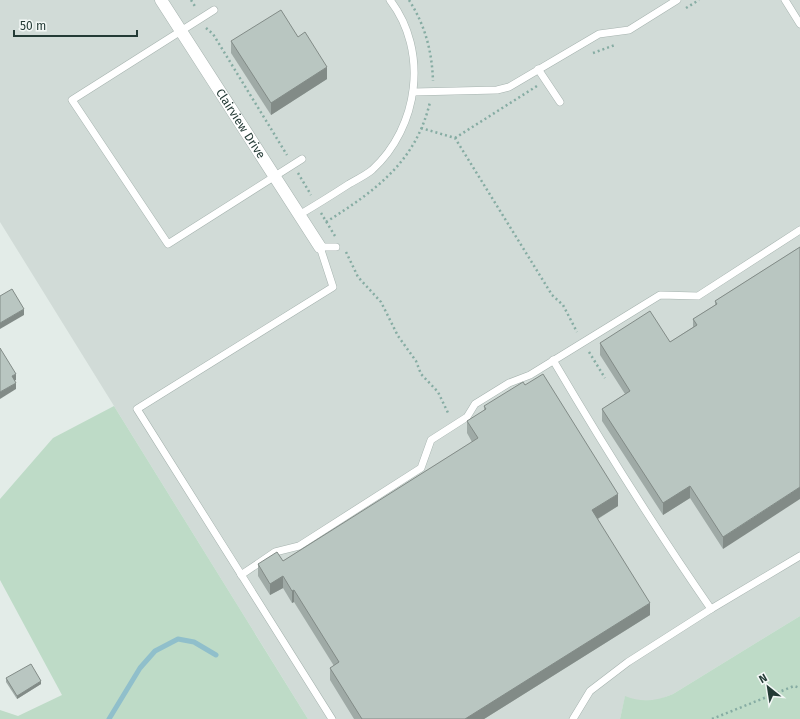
<svg xmlns="http://www.w3.org/2000/svg" width="800" height="719" font-family="'Fira Sans',sans-serif">
	<style>
		.built { fill: #d1dbd7 }
		.green { fill: #bedbc7 }
		.lines { fill: none; stroke-linecap: round; stroke-linejoin: round }
		.stream { stroke: #90bfcb; stroke-width: 5 }
		.lane-casing { stroke: #a6b3af; stroke-width: 8 }
		.street-casing { stroke: #a6b3af; stroke-width: 13 }
		.path { stroke: #86aca3; stroke-width: 2.5; stroke-dasharray: 2 3; stroke-linecap: butt }
		.lane { stroke: #fff; stroke-width: 7 }
		.street { stroke: #fff; stroke-width: 12 }
		.wall { fill: #9faaa6 }
		.shaded-wall { fill: #828b87 }
		.building { fill: #b9c6c1; stroke: #828b87 }
		.labels { text-anchor: middle; dominant-baseline: central; stroke-width: 3; stroke-linejoin: round; paint-order: stroke }
		.street-label { font-size: 12px; fill: #243b36; stroke: #f3f8f6 }
	</style>
	<rect width="100%" height="100%" fill="#e3ece8"/>
	<polygon class="built" points="0,0 800,0 800,616 673,694 658,700 637,701 625,697 620,719 308,719 0,222"/>
	<g class="green">
		<polygon points="114,406 308,719 0,719 0,710 18,716 62,695 0,580 0,499 53,438"/>
		<path d="M 800,616 L 800,719 L 620,719 L 625,696 C 642,703 656,701 673,694 Z"/>
	</g>
	<g class="lines">
		<polyline class="stream" points="109,719 140,668 155,651 178,639 194,642 216,655"/>
		<defs>
			<g id="lane">
				<polyline points="785,0 800,24"/>
				<polyline points="214,10 72,100 168,244 302,159"/>
				<polyline points="538,69 560,102"/>
				<polyline points="414,92 497,90 509,87 599,34 629,30 677,0"/>
				<path d="M 299,215 C 316,205 332,195 349,184 C 356,180 366,175 372,170 C 419,127 429,51 390,0"/>
				<path d="M 553,360 C 603,445 655,528 711,609"/>
				<polyline points="241,575 275,552 299,546 421,468 431,440 467,417 475,404 509,383 530,375 660,295 698,296 800,230"/>
				<polyline points="332,719 137,409 333,287 320,247 336,247"/>
				<polyline points="573,719 590,691 628,662 711,609 800,556"/>
			</g>
			<g id="street">
				<path id="s1" d="M 161,0 L 320,247"/>
			</g>
		</defs>
		<use href="#lane" class="lane-casing"/>
		<use href="#street" class="street-casing"/>
		<g class="path">
			<polyline points="191,0 196,8"/>
			<path d="M 409,0 C 425,25 432,51 433,81"/>
			<polyline points="686,8 699,0"/>
			<polyline points="206,28 213,34 287,155"/>
			<polyline points="593,53 615,45"/>
			<polyline points="421,128 455,138 552,295 563,305 577,332"/>
			<polyline points="455,138 537,86"/>
			<polyline points="298,173 311,195"/>
			<polyline points="321,213 335,236"/>
			<path d="M 326,222 C 375,191 416,162 430,102"/>
			<polyline points="346,252 358,277 381,302 398,336 416,361 421,374 438,392 449,415"/>
			<polyline points="589,352 605,378"/>
			<polyline points="712,719 794,686 800,688"/>
		</g>
		<use href="#lane" class="lane"/>
		<use href="#street" class="street"/>
	</g>
	<g class="wall">
		<polygon points="298,37 327,79 271,115 231,53 231,41"/>
		<polygon points="800,247 723,549 690,498 663,515 602,421 602,409 625,394 600,355 600,343 670,342 693,327 693,319 715,305 715,301"/>
		<polygon points="525,385 618,506 598,519 650,615 484,719 354,719 330,680 330,668 334,666 294,602 292,603 283,588 270,595 258,576 258,564 283,561 472,442 467,433 467,421 484,411 484,406"/>
		<polygon points="6,678 41,684 17,699 6,682"/>
	</g>
	<g class="shaded-wall">
		<polygon points="327,67 327,79 271,115 271,103"/>
		<polygon points="24,309 24,315 0,329 0,323"/>
		<polygon points="16,374 16,380 12,382 12,376"/>
		<polygon points="16,383 16,389 0,399 0,392"/>
		<polygon points="690,486 690,498 663,515 663,503"/>
		<polygon points="800,487 800,499 723,549 723,537"/>
		<polygon points="618,494 618,506 592,522 592,510"/>
		<polygon points="283,576 283,588 270,595 270,584"/>
		<polygon points="294,590 294,602 292,603 292,591"/>
		<polygon points="650,603 650,615 484,719 465,719"/>
		<polygon points="41,681 41,684 17,699 17,696"/>
	</g>
	<g class="building">
		<polygon points="281,10 298,37 305,32 327,67 271,103 231,41"/>
		<polygon points="800,247 800,487 723,537 690,486 663,503 602,409 630,391 600,343 650,311 670,342 697,325 693,319 717,304 715,301"/>
		<polygon points="12,289 24,309 0,323 0,296"/>
		<polygon points="0,348 16,374 12,376 16,383 0,392"/>
		<polygon points="543,374 618,494 592,510 650,603 465,719 362,719 330,668 339,662 294,590 292,591 283,576 270,584 258,564 277,552 283,561 478,438 467,421 486,409 484,406 523,382 525,385"/>
		<polygon points="31,664 41,681 17,696 6,678"/>
	</g>
	<g class="labels">
		<g class="street-label">
			<text stroke="none"><textPath href="#s1" startOffset="147">Clairview Drive</textPath></text>
		</g>
	</g>
	<g transform="translate(768 687) rotate(330)" stroke="#f3f8f6" stroke-width="3" paint-order="stroke">
	<path d="M0-3L7 15L0 10L-7 15Z" fill="#243b36"/>
	<text y="-6" font-size="11" font-weight="bold" text-anchor="middle" fill="#243b36">N</text>
	</g>
	<path d="M14 30v6h123v-6" fill="none" stroke="#243b36" stroke-width="2"/>
	<text x="20" y="30" font-size="12" fill="#243b36" stroke="#f3f8f6" stroke-width="3" paint-order="stroke">50 m</text>
</svg>
